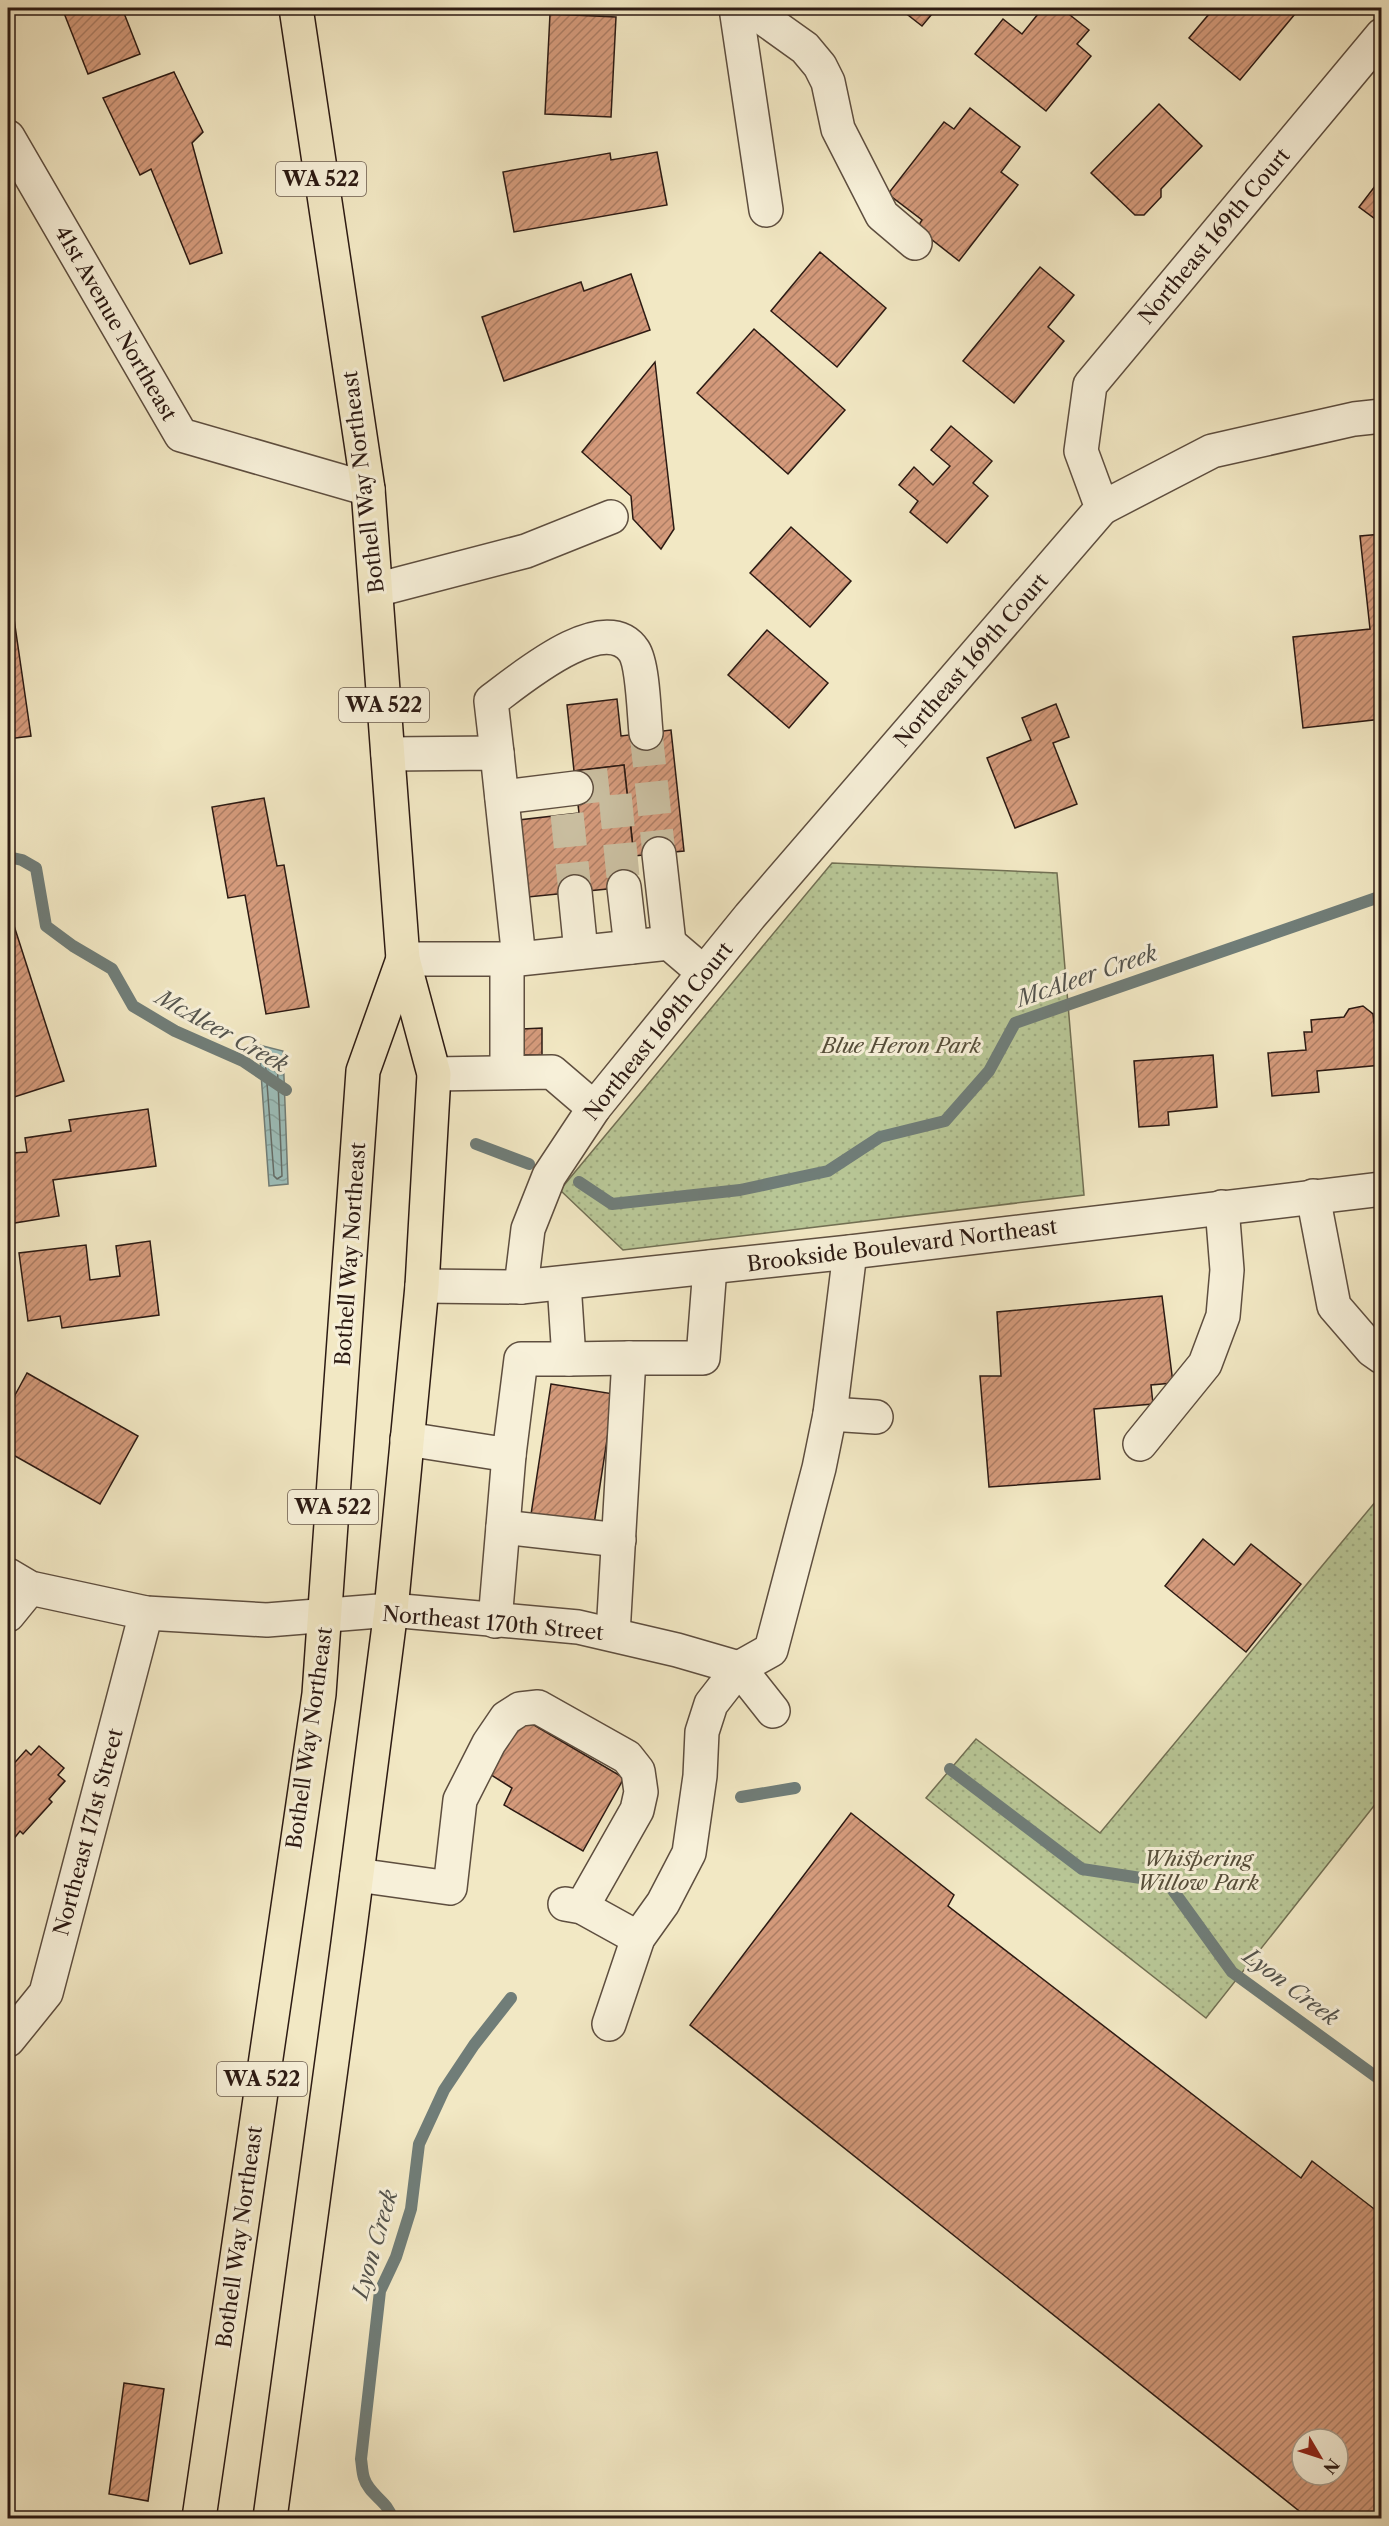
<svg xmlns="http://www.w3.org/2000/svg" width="1389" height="2526" font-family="'Libre Caslon Text',serif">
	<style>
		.park { fill: url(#park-dots); stroke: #727054; stroke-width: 1.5 }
		.water { fill: url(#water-waves); stroke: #707d78; stroke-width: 1.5 }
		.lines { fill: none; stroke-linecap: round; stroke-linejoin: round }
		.shore { stroke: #646c67; stroke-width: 1.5 }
		.stream { stroke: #707d78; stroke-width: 12 }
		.building { fill: url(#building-hatch); stroke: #2c1a13; stroke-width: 1.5; fill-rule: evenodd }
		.minor-tunnel { stroke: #cabfa1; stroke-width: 33; stroke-dasharray: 33 16; stroke-linecap: butt }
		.minor-casing { stroke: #5e4e3f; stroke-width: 36 }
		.major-casing { stroke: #2c1a13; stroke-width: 36 }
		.minor { stroke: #f7f0d9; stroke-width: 33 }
		.major { stroke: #f2e8c4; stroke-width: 33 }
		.labels { text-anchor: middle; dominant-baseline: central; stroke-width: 6; stroke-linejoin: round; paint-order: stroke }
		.shield { fill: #f7f0d9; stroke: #695a4e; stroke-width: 1.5 }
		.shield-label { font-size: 20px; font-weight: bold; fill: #2c1a13 }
		.street-label { font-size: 21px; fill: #2c1a13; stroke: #f7f0d9 }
		.park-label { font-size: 21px; font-style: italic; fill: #564e3a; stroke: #f7f0d9 }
		.water-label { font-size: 22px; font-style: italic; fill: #54544e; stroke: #f7f0d9 }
	</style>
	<defs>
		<pattern id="park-dots" width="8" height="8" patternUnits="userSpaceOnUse" patternTransform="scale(1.5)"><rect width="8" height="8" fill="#b8c696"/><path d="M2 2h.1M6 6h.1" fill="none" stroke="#9eaa80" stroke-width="1.8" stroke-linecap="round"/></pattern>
		<pattern id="water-waves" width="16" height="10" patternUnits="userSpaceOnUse" patternTransform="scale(1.5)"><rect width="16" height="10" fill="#9dbfbb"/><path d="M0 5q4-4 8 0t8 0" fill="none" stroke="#87a4a0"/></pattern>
		<pattern id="building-hatch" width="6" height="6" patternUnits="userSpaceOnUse" patternTransform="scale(1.5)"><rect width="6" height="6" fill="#d49a7b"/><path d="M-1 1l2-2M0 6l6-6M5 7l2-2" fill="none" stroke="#ac7d64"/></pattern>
	</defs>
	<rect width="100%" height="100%" fill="#f2e8c4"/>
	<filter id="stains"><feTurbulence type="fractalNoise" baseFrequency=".00333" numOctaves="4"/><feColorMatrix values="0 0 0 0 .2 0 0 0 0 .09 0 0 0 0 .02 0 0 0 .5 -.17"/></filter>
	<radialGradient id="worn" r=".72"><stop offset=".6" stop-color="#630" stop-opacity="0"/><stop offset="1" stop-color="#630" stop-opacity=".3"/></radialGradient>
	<g class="park">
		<polygon points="832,863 1057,873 1084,1195 623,1250 560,1190"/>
		<polygon points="1381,1495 1381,1797 1206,2018 926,1798 976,1739 1100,1833"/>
	</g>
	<polygon class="water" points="259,1045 283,1051 288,1184 269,1186"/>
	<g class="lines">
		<polygon class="shore" points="269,1054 277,1058 282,1176 277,1179 274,1176 265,1057"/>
		<g class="stream">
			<polyline points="8,857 22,860 36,868 46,926 73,946 112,969 133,1006 175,1031 243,1061 286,1090"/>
			<polyline points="476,1144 529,1164"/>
			<polyline points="579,1182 612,1204 740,1190 828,1171 880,1137 945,1121 989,1071 1015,1023 1382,896"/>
			<polyline points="950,1769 1082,1869 1167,1882 1232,1972 1382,2081"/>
			<polyline points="741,1797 795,1788"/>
			<path d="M 392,2518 C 388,2501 369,2495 364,2478 C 362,2472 362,2465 361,2459 L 380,2291 L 396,2257 L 411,2209 L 419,2144 L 444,2090 L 474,2045 L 511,1998"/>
		</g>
	</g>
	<g class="building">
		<polygon points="62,8 122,8 140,54 88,74"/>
		<polygon points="884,8 898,8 892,14"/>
		<polygon points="899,8 937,8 922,26"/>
		<polygon points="1029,8 1061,8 1089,30 1077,44 1091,56 1046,111 975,54 1003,19 1022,34 1038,14"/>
		<polygon points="1214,8 1300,8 1240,80 1189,38"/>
		<polygon points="550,14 616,17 611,117 545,114"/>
		<polygon points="174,72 203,132 192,143 222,253 190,264 151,169 140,175 103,98"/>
		<polygon points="1159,104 1202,146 1161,189 1161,197 1144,215 1135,215 1091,173"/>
		<polygon points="970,108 1020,147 1001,172 1018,185 959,261 917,228 922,220 888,194 944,122 954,129"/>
		<polygon points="657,152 667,205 514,232 503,172 610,153 611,160"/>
		<polygon points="1382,177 1382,224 1359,207"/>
		<polygon points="820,252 886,308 837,367 771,311"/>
		<polygon points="1040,267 1074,295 1048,327 1064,341 1014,403 963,361"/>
		<polygon points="631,274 650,330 504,381 482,317 581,282 584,291"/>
		<polygon points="754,329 845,410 788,474 697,393"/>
		<polygon points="655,362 674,529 661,549 633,519 631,496 582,452"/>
		<polygon points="951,426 992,461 973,483 988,496 947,543 910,512 918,501 899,485 914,467 933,485 950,466 931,450"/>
		<polygon points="791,527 851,581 810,627 750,573"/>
		<polygon points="1382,534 1382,719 1303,728 1293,637 1370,629 1360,536"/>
		<polygon points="12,605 31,736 8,739 8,606"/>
		<polygon points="767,630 828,683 789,728 728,675"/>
		<polygon points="617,699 621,736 671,730 684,851 634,856 624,765 574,771 567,705"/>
		<polygon points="1056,704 1069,737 1053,743 1077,804 1015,828 987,758 1031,740 1022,718"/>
		<polygon points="624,765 637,886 518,898 510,821 579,813 574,771"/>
		<polygon points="264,798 277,866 284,865 309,1007 266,1014 245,895 228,898 212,807"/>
		<polygon points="8,907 64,1081 8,1099"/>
		<polygon points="1363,1006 1373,1014 1374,1023 1382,1022 1382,1065 1317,1071 1319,1092 1272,1096 1268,1053 1306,1050 1304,1032 1312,1032 1311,1020 1344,1017 1349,1009"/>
		<polygon points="542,1028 542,1055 522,1055 522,1029"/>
		<polygon points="1213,1055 1217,1107 1168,1112 1169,1125 1139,1127 1134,1061"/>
		<polygon points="148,1109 156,1166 53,1180 59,1216 8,1224 8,1136 10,1135 12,1153 27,1152 25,1138 71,1131 69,1120"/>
		<polygon points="150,1241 159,1315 62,1328 60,1316 28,1321 19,1253 86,1245 90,1280 120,1276 116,1246"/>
		<polygon points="1162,1296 1173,1383 1151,1385 1153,1404 1094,1409 1100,1479 989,1487 980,1376 1001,1376 997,1312"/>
		<polygon points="27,1373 138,1436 100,1504 8,1452 8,1408"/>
		<polygon points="551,1384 614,1394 593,1531 530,1521"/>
		<polygon points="1203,1539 1234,1565 1251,1544 1301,1584 1246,1652 1165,1586"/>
		<polygon points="517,1715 624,1778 583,1851 504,1805 512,1788 488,1773"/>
		<polygon points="39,1746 64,1768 58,1775 65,1781 49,1799 52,1802 23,1834 20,1831 8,1846 8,1768 9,1769 26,1750 31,1755"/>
		<path d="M 851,1813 L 954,1895 L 948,1906 L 1301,2178 L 1312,2161 L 1382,2215 L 1382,2518 L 1308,2518 L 690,2025 ZM 1302,2439 L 1338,2439 L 1338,2475 L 1302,2475 Z"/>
		<polygon points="124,2383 164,2389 148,2501 109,2494"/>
	</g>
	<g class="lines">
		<g class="minor-tunnel">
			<polyline points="646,733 659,854"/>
			<polyline points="576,788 614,784 624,887"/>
			<polyline points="567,814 575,892"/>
		</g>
		<defs>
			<g id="minor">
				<polyline points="736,8 766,210"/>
				<polyline points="749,8 805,48 820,66 828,82 838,129 882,215 915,243"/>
				<polyline points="8,137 181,435 368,489"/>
				<polyline points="1102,508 1212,451 1354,419 1382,416"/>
				<polyline points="376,590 526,551 611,517"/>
				<path d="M 497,753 L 491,701 C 518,681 605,607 634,651 C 643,665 644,714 646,733"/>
				<polyline points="388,754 497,753 519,959"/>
				<polyline points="502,797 576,788"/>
				<polyline points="659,854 669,943"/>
				<polyline points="624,887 631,947"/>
				<polyline points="575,892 581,952"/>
				<polyline points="403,959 519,959 669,943 703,972"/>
				<polyline points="507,959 507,1072"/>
				<polyline points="434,1074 552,1072 594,1108"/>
				<polyline points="1313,1196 1334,1306 1372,1350 1382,1357"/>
				<polyline points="564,1283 569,1359 629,1358"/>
				<polyline points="422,1286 521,1287 850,1252 1382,1189"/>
				<polyline points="521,1287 528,1229 549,1176 594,1108 750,916 1102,508 1081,451 1090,385 1382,35"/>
				<polyline points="830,1414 876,1417"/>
				<polyline points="407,1439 509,1455 521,1359 569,1359"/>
				<polyline points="1140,1444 1205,1364 1223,1316 1227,1270 1222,1207"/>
				<polyline points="503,1527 619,1540"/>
				<polyline points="8,1575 30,1588 146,1613 267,1620 391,1610 578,1627 677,1650 739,1668"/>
				<polyline points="8,1615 30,1588"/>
				<polyline points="495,1621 509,1455"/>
				<polyline points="613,1634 629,1358 703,1358 710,1267"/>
				<polyline points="739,1668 773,1711"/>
				<polyline points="357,1875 450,1888 460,1800 489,1743 506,1718 520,1709 538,1707 627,1757 638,1771 641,1792 637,1810 582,1907"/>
				<polyline points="565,1904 582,1907 638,1938"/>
				<polyline points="609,2024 638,1938 663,1903 689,1853 700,1776 702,1732 711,1704 739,1668 771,1650 819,1468 830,1414 850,1252"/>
				<polyline points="8,2040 46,1993 146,1613"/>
			</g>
			<g id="major">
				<polyline points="199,2518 319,1694 363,1071 403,959"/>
				<polyline points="270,2518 348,1943 391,1610 422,1286 434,1074 403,959 368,489 296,8"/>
			</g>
		</defs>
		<use href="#minor" class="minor-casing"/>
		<use href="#major" class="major-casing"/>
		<use href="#minor" class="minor"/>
		<use href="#major" class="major"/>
	</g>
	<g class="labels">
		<g class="shield">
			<rect x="276" y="162" width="90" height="34" rx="4.5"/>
			<rect x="339" y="688" width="90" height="34" rx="4.5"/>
			<rect x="288" y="1490" width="90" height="34" rx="4.5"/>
			<rect x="217" y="2062" width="90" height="34" rx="4.5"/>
		</g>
		<g class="shield-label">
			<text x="321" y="179">WA 522</text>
			<text x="384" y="705">WA 522</text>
			<text x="333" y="1507">WA 522</text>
			<text x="262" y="2079">WA 522</text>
		</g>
		<g class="street-label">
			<text transform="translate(1214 236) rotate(-50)">Northeast 169th Court</text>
			<text transform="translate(116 323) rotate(60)">41st Avenue Northeast</text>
			<text transform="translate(363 482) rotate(-97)">Bothell Way Northeast</text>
			<text transform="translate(971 660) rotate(-49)">Northeast 169th Court</text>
			<text transform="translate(658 1031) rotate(-51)">Northeast 169th Court</text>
			<text transform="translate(902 1245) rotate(-7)">Brookside Boulevard Northeast</text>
			<text transform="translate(350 1254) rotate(-86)">Bothell Way Northeast</text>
			<text transform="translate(493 1623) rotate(5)">Northeast 170th Street</text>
			<text transform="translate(309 1738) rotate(-82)">Bothell Way Northeast</text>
			<text transform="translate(88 1832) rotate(-75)">Northeast 171st Street</text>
			<text transform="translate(239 2237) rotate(-82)">Bothell Way Northeast</text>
		</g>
		<g class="park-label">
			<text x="901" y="1045">Blue Heron Park</text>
			<text x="1198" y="1858">Whispering<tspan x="1198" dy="24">Willow Park</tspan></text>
		</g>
		<g class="water-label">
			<text transform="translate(1087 976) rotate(-19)">McAleer Creek</text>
			<text transform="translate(222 1031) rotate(29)">McAleer Creek</text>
			<text transform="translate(1291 1987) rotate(37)">Lyon Creek</text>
			<text transform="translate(375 2244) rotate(-74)">Lyon Creek</text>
		</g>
	</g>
	<rect width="1389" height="2526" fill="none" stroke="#f2e8c4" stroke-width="30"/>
	<rect x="9" y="9" width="1371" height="2508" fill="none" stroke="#2c1a13" stroke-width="3"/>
	<rect x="15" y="15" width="1359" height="2496" fill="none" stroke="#2c1a13" stroke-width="1.5"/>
	<g transform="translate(1320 2457) rotate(129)"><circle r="28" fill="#f7f0d9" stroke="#a69a8a" stroke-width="1.5"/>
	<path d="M0-4.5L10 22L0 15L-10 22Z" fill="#8f2418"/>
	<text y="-9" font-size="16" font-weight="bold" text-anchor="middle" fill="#2c1a13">N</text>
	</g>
	<rect width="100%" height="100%" filter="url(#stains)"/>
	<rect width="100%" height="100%" fill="url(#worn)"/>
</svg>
